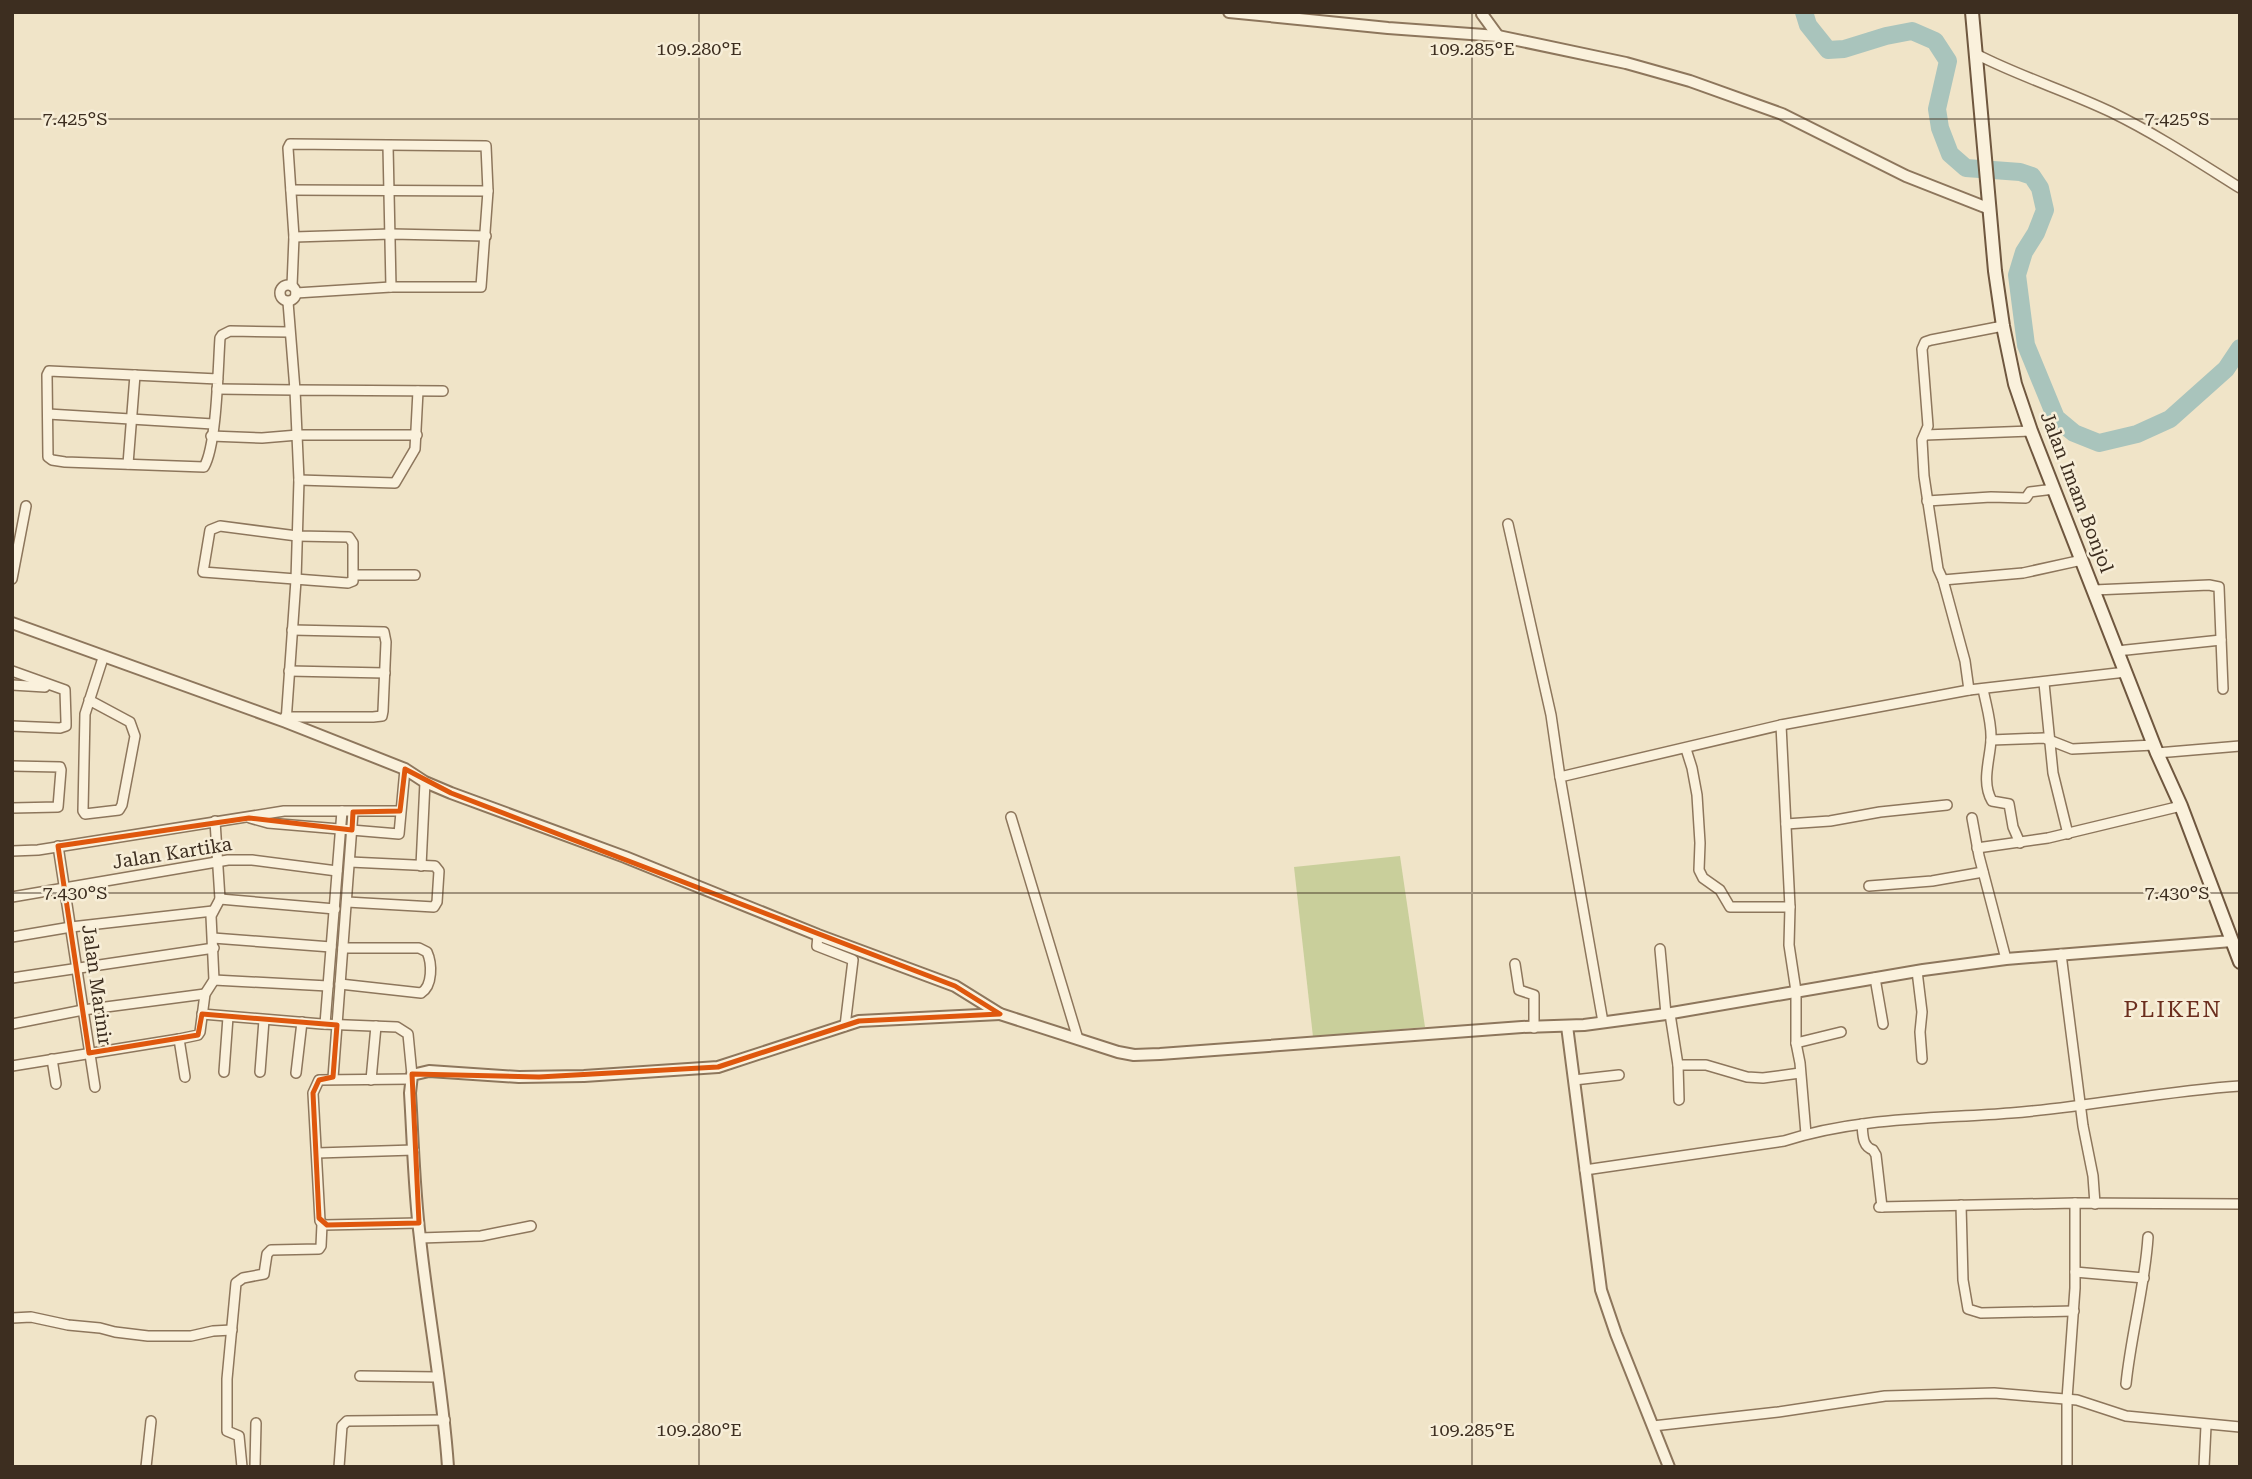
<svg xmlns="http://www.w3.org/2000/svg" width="2252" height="1479" font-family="'Roboto Serif',serif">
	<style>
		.green { fill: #c9cf9b }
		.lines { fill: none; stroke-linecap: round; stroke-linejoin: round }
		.river { stroke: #a9c4bc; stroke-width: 18 }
		.minor-casing { stroke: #8d765c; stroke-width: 12 }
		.tertiary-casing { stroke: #8d765c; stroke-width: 14 }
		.secondary-casing { stroke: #6f573f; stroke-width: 16 }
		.minor { stroke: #faf1dc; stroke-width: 9 }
		.tertiary { stroke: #faf1dc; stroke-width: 10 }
		.secondary { stroke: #faf1dc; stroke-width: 12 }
		.marked { fill: none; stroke: #df570d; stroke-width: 5; stroke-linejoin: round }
		.ticks { fill: none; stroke: #3d2e20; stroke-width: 2; stroke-opacity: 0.45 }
		.labels { text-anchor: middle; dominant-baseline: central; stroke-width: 5; stroke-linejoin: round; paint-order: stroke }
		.street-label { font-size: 19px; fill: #3d2e20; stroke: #f7eed8 }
		.quarter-label { font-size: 23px; letter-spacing: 2px; fill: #6b2e1e; stroke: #f7eed8 }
		.ticks-label { font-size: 18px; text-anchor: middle; fill: #3d2e20; stroke: #f7eed8; stroke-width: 5; stroke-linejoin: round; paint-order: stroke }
	</style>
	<rect width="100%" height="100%" fill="#f0e4c8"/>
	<polygon class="green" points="1400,856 1425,1027 1313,1037 1294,867"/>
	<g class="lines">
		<polyline class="river" points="1804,12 1808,25 1828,50 1844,49 1886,36 1912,31 1935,41 1948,61 1937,109 1940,128 1950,154 1966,168 2020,172 2032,176 2040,188 2045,210 2036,233 2024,252 2017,275 2026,345 2056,418 2074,433 2099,443 2137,434 2170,419 2226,369 2240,348"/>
		<defs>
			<g id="minor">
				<path d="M 1978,55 C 2021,77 2067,91 2111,112 C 2156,134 2197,161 2240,188"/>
				<polyline points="388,146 391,287"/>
				<polyline points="291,190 488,191"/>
				<polyline points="294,237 391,234 486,236"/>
				<circle cx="288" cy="293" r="8"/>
				<polyline points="292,286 294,237 288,148 290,144 486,146 488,191 481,287 391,287 296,293"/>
				<polyline points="2003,326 1931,340 1925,342 1922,349 1928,426 1922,440 1924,476 1938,569 1943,580 1965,661 1969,690 2126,672"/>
				<path d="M 218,379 L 49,371 L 47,375 L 48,457 L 52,460 L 65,462 L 204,467 C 217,445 218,366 220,338 L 222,335 L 230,331 L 289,332"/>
				<polyline points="217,389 295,390 288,302"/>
				<polyline points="48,414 213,424"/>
				<polyline points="1925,435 2031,431"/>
				<polyline points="211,436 262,438 298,435 417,435"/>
				<polyline points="128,464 135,375"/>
				<polyline points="299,480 395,483 415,449 418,391"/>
				<polyline points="1927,501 1991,497 2026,498 2030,492 2054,489"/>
				<polyline points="1508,524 1551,715 1560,777"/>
				<polygon points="220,526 297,536 349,537 353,543 353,581 348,583 203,572 210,530"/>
				<polyline points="354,575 415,575"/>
				<polyline points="12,579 26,506"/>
				<polyline points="1943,580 2023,573 2082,560"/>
				<polyline points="2094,590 2209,585 2219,587 2223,689"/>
				<polyline points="2117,651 2221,640"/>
				<polyline points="12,671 65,690 66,721 66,726 60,728 12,726"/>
				<polyline points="289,671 385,673"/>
				<polyline points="2044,683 2053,773 2068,834"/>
				<polyline points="12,685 45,687"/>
				<path d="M 1983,689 C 1986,705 1992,723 1991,740 C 1990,760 1981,782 1992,801 L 2009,804 L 2013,827 L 2020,843"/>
				<polyline points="89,700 130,722 135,736 122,805 119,810 85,814 83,811 85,714 103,658"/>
				<polyline points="285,717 373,717 382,716 383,711 386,642 384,632 292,630"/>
				<polyline points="286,722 296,580 299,480 295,390 443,391"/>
				<polyline points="1781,725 1790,907"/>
				<polyline points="1991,740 2044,738 2072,749 2154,745"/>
				<polyline points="1686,749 1692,768 1697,795 1700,843 1699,870 1703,878 1720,890 1730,907 1790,907 1789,945 1796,991 1796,1043 1800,1063 1806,1134"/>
				<polyline points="2157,753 2240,746"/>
				<polyline points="12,766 60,767 61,770 58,807 12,808"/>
				<polyline points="1011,817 1078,1039"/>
				<polyline points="250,818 268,823 399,834 405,769"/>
				<polyline points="1972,818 1979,856 2006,959"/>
				<polyline points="1786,824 1830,821 1880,812 1947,805"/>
				<polyline points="58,846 95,1087"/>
				<polyline points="1977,848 2048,838 2181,806"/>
				<polyline points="12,851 38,850 284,811 400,811"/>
				<polyline points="421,866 425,782"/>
				<polyline points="1869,886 1932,881 1983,872"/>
				<polyline points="12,897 228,860 252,860 337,871"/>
				<polyline points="220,899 335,909"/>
				<polyline points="347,902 434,907 437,902 439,871 435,866 350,862"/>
				<polyline points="818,935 817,946 853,960 845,1026"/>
				<polyline points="12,937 71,927 213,911"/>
				<polyline points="213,938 331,947"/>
				<polyline points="1660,949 1666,1014"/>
				<polyline points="2061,954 2083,1126 2093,1176 2095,1204"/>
				<polyline points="1515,964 1519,990 1534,995 1534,1028"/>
				<polyline points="1917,971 1922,1012 1920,1032 1922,1059"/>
				<polyline points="12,978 214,948"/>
				<polyline points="1875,978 1883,1024"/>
				<polyline points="214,980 328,986"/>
				<path d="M 340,984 L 421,993 C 433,986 432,963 427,952 L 419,948 L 343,948"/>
				<polyline points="202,1014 322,1024 397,1027 408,1034 412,1075"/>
				<polyline points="1670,1014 1678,1065 1679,1100"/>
				<polyline points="1603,1022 1560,777 1781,725 1969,690"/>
				<polyline points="12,1024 83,1010 205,994"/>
				<polyline points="325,1024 342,811"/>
				<polyline points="179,1039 185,1077"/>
				<polyline points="1796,1043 1841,1032"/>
				<polyline points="52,1059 56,1084"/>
				<polyline points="1678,1065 1706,1065 1747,1077 1763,1078 1800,1073"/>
				<polyline points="12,1066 179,1039 198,1035 200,1032 205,994 214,980 211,916 220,899 215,821"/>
				<polyline points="224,1072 228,1017"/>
				<polyline points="260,1072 264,1020"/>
				<polyline points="296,1073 302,1022"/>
				<polyline points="333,1078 353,812"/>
				<polyline points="411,1079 319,1080 313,1093 320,1221 324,1225 419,1223"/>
				<polyline points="371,1080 376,1026"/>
				<polyline points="1574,1080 1619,1075"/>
				<path d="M 1862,1124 C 1863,1135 1862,1146 1873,1150 L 1876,1155 L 1882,1207"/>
				<polyline points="317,1153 414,1150"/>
				<path d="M 1585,1170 L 1784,1141 C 1858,1117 1935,1119 2011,1113 C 2088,1107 2163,1091 2240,1086"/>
				<polyline points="1961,1205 1963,1280 1968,1309 1981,1313 2074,1311"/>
				<polyline points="1879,1207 2075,1203 2240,1204"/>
				<polyline points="420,1238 481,1236 531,1226"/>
				<polyline points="2075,1272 2144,1278"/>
				<polyline points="12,1318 31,1317 68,1325 100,1328 115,1332 148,1336 191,1336 213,1331 232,1330"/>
				<polyline points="360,1376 437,1377"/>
				<path d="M 2126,1384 C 2131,1334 2145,1286 2148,1237"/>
				<polyline points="1653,1426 1778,1412 1885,1396 1994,1393 2077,1400 2126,1416 2240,1427"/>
				<polyline points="146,1467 151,1421"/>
				<polyline points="242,1467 239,1436 227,1431 227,1379 236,1283 243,1278 264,1274 267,1254 271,1250 319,1249 321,1246 322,1224"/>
				<polyline points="255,1467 256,1423"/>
				<polyline points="339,1467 342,1426 347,1421 445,1420"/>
				<polyline points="2067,1467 2067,1399 2075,1288 2075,1203"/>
				<polyline points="2204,1467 2206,1426"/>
			</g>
			<g id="tertiary">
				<polyline points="1229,12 1388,28 1498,36 1626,63 1690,81 1782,114 1906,176 1990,209"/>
				<polyline points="1482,14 1498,36"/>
				<polyline points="12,623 286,722 405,769 425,782 451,793 625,857 818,935 955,986 1000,1014 1118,1052 1134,1055 1160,1054 1522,1027 1584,1025 1666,1014 1923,970 2006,959 2232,941"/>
				<polyline points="1567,1026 1601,1290 1616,1334 1669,1467"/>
				<path d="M 448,1467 C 443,1390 428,1314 420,1238 C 414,1190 413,1141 410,1093 L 412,1075 L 429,1071 L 519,1077 L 584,1076 L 718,1067 L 859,1021 L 1000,1014"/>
			</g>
			<polyline id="secondary" points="1972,12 1995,271 2003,326 2015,384 2031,431 2157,753 2181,806 2240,962"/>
		</defs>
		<use href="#minor" class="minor-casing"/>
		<use href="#tertiary" class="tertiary-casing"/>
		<use href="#secondary" class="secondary-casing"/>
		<use href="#minor" class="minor"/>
		<use href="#tertiary" class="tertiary"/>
		<use href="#secondary" class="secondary"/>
	</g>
	<path class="marked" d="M 405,769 L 451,793 L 955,986 L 1000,1014 L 859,1021 L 718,1067 L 539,1077 L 412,1074 L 419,1223 L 327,1225 L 319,1218 L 313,1093 L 319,1080 L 333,1077 L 337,1025 L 202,1014 L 198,1035 L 89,1053 L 58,846 L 249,818 L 352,830 L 353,812 L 400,811 Z"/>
	<path class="ticks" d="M 699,12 L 699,1467M 1472,12 L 1472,1467M 12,119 L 2240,119M 12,893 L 2240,893"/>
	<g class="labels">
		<g class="street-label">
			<text transform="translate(2077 492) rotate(69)">Jalan Imam Bonjol</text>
			<text transform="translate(172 853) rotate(-9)">Jalan Kartika</text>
			<text transform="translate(97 985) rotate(82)">Jalan Marinir</text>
		</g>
		<g class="quarter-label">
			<text x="2173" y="1009">PLIKEN</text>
		</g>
	</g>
	<g class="ticks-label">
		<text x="699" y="55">109.280°E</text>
		<text x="1472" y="55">109.285°E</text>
		<text x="75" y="125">7.425°S</text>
		<text x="2177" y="125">7.425°S</text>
		<text x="75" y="899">7.430°S</text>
		<text x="2177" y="899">7.430°S</text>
		<text x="699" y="1436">109.280°E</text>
		<text x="1472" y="1436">109.285°E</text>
	</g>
	<rect width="2252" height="1479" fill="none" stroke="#3d2e20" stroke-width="28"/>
</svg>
